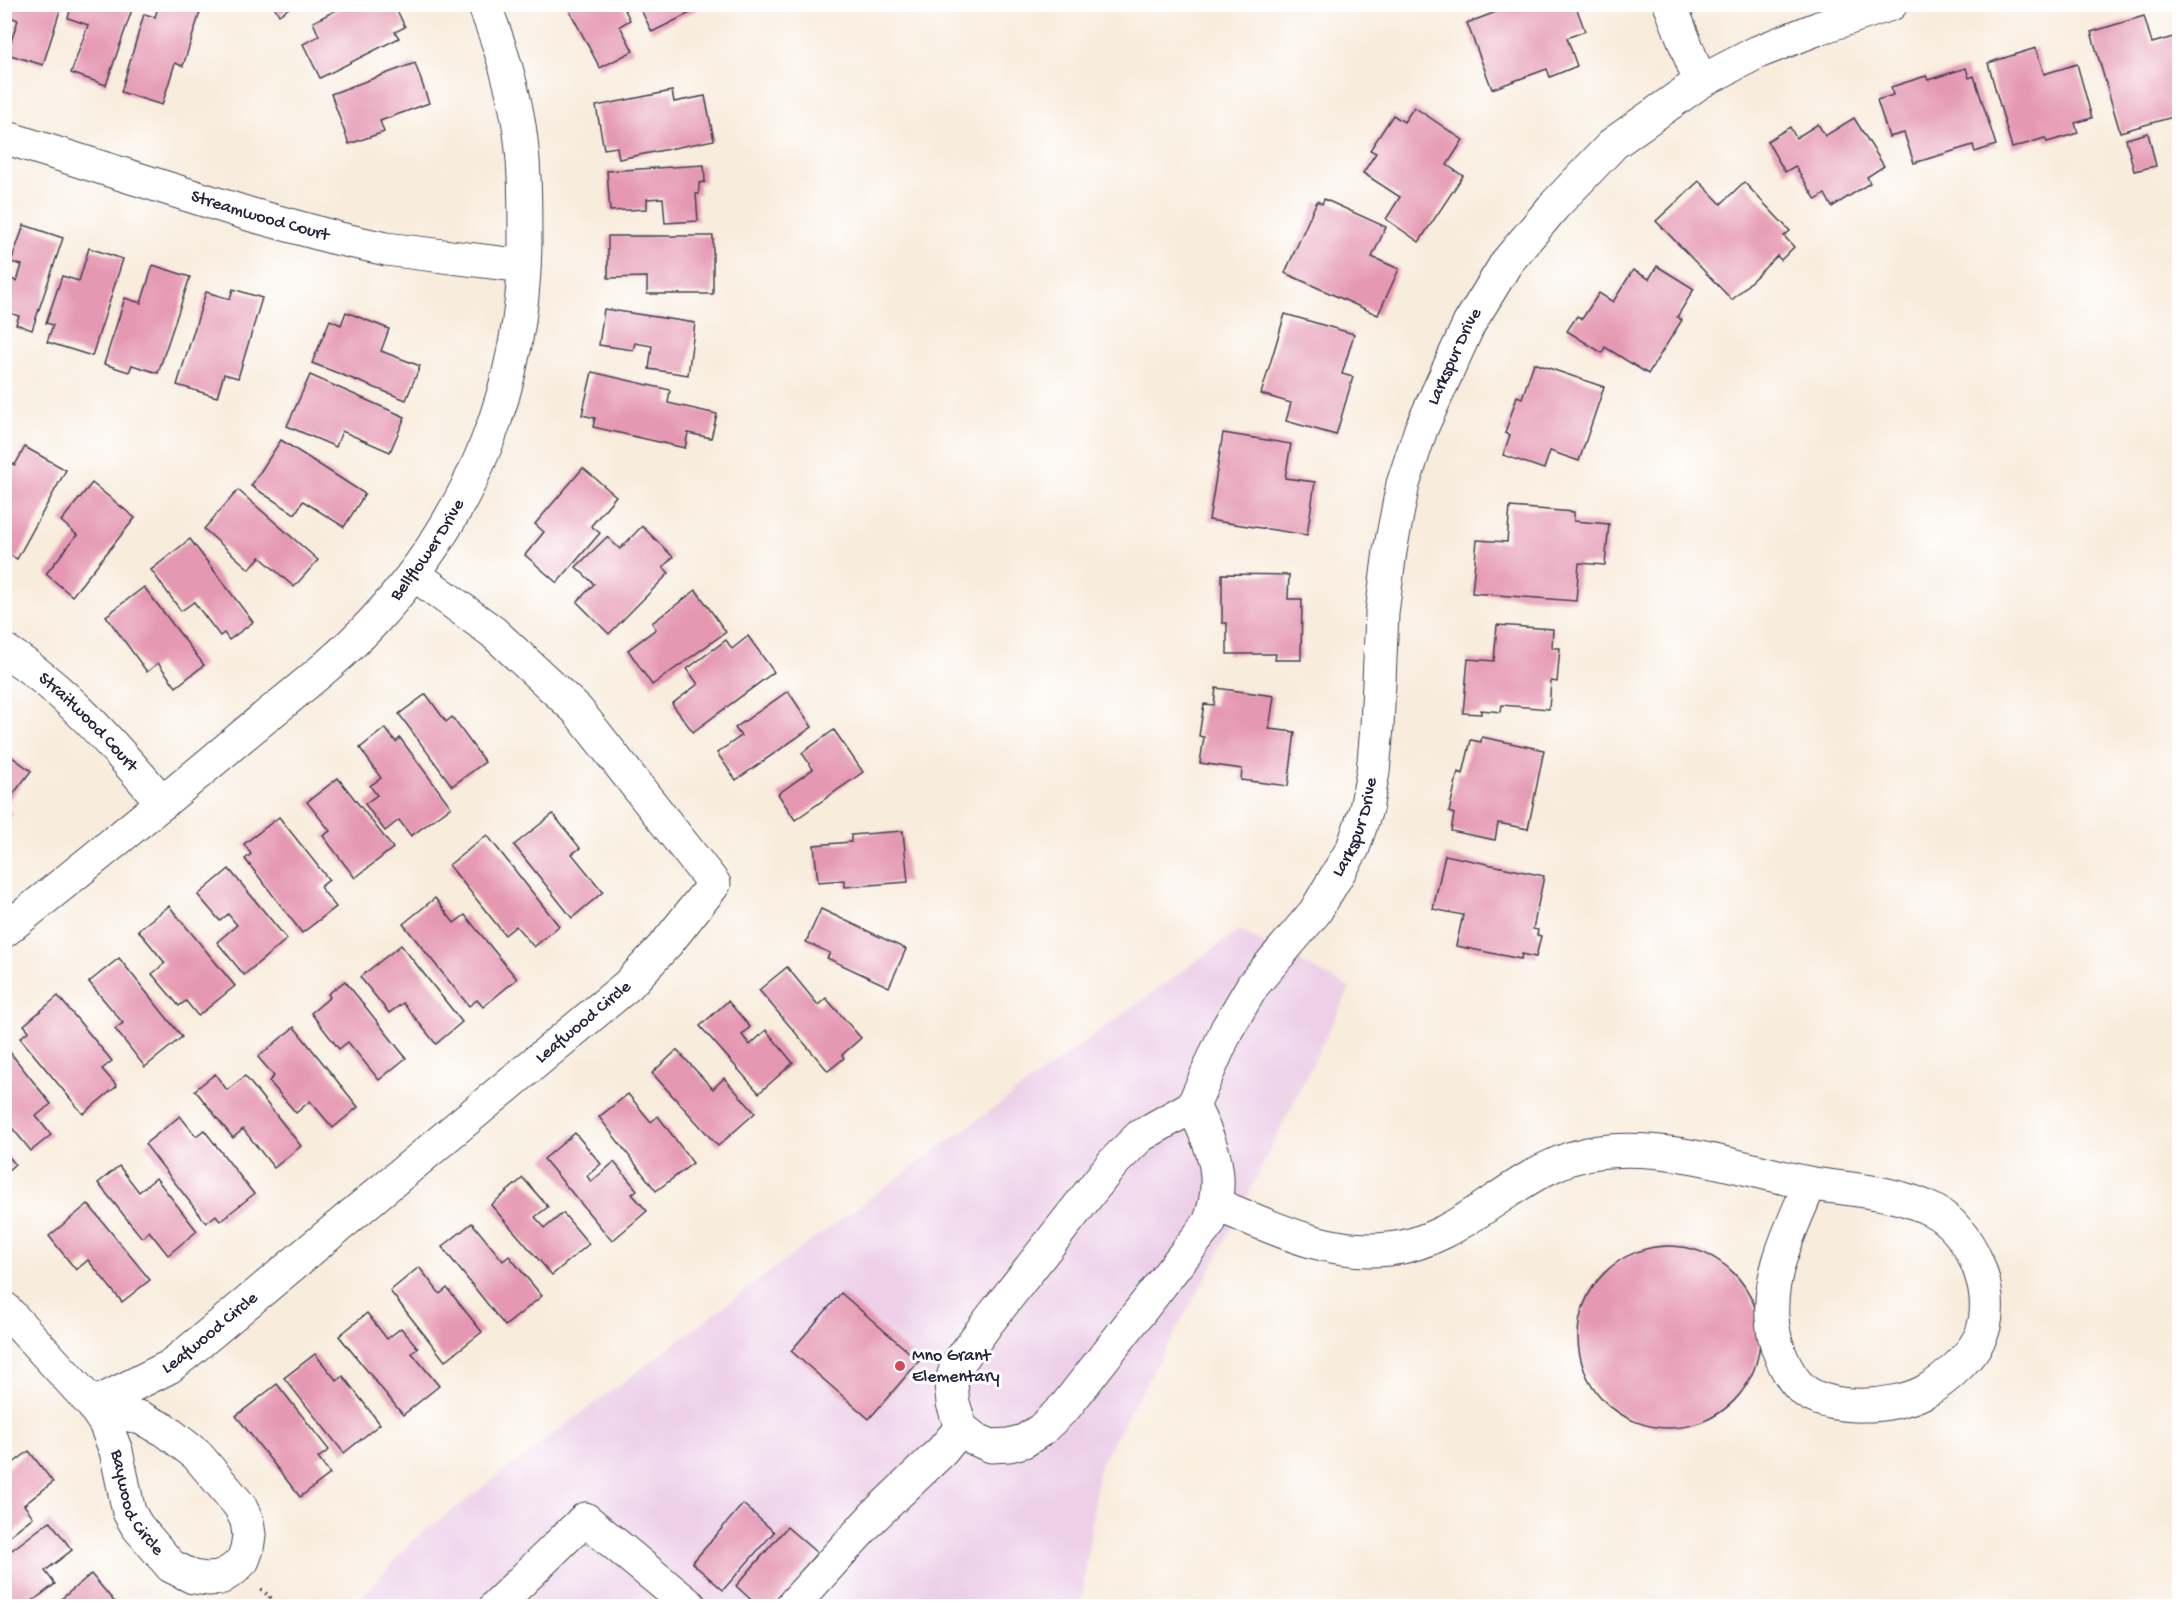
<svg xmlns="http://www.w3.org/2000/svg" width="2184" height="1611" font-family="'Gochi Hand',sans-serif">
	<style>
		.built { fill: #edd0e8 }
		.building { fill: #e598b2 }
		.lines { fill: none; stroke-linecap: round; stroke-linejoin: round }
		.minor-casing { stroke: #424053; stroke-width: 35 }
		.path { stroke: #424053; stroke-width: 4; stroke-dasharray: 1.5 4.5; stroke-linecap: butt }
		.minor { stroke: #fff; stroke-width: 33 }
		.poi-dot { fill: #d1495b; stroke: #fff; stroke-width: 2 }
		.labels { text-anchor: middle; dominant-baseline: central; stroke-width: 6; stroke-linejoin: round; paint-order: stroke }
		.street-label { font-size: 18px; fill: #22223b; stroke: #fff }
		.poi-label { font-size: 18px; fill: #22223b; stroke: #fff; text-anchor: start }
	</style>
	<rect width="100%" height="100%" fill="#fff"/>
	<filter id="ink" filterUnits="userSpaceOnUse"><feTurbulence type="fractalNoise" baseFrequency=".0167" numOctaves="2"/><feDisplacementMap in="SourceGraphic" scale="12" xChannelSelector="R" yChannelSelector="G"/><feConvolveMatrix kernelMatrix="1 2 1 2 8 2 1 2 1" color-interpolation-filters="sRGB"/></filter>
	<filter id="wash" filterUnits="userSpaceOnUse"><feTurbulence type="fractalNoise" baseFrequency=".008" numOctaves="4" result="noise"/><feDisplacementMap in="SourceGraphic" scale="24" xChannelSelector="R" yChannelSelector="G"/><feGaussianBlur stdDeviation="1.35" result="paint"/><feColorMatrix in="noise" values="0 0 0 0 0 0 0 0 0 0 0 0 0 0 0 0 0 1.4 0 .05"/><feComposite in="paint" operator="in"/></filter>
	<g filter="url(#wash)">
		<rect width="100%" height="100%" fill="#f8ecdc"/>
		<polygon class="built" points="1239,930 1350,988 1213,1265 1099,1466 1081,1606 354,1606 413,1540 803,1247"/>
		<g id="blocks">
			<g class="building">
				<polygon points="8,4 62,4 43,65 7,54 18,20 5,15"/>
				<polygon points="72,4 134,4 106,85 71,73 88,25 68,18"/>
				<polygon points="159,4 202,6 183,66 175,63 162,105 121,92 144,14 155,17"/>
				<polygon points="273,4 295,4 279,15"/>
				<polygon points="348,4 394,4 405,27 395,32 399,38 320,78 303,44 319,36 313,22"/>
				<polygon points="566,4 622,4 630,20 620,26 633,51 600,68"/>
				<polygon points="638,4 699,4 700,8 652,32"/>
				<polygon points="1517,4 1575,4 1585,31 1567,38 1577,66 1550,77 1547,69 1492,89 1467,23"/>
				<polygon points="2144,16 2152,43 2180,35 2180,115 2120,132 2091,32"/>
				<polygon points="2036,48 2044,74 2077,64 2092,118 2075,123 2078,133 2047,142 2045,138 2012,148 1988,63"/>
				<polygon points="415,63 429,103 380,121 384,132 349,144 331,94"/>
				<polygon points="1966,68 1969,78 1974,76 1996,145 1975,152 1973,145 1914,163 1904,133 1889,137 1877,100 1893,95 1891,87 1926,76 1928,80"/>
				<polygon points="672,91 674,102 705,96 714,140 619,159 617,147 604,149 596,106"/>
				<polygon points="1414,107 1463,140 1447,165 1463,176 1419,242 1386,219 1400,197 1363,173 1376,153 1370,150 1393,115 1404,122"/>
				<polygon points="1854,118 1884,166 1867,177 1870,183 1832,207 1825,194 1816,200 1795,166 1785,172 1767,141 1790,127 1796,138 1818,124 1825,136"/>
				<polygon points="2148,133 2156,166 2134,171 2126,139"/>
				<polygon points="704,165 705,182 699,183 699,194 696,194 698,221 665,223 663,198 647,199 647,209 610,211 607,171"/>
				<polygon points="1699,181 1721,204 1744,182 1790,231 1784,236 1794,247 1781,260 1777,256 1732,300 1656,221"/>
				<polygon points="1324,199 1386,227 1372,257 1399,269 1378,315 1285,273 1317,201 1322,204"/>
				<polygon points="24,225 63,238 32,330 16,324 19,316 4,311 4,277 17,281 22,265 11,262"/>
				<polygon points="608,236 713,236 713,294 647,294 647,277 608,278"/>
				<polygon points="89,248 123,259 92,356 47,342 53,325 46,323 62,276 79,281"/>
				<polygon points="153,265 190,277 158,373 132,365 129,372 104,364 125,298 141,303"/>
				<polygon points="1657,266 1694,289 1677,317 1682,320 1648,374 1605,347 1602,353 1567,331 1577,316 1582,319 1599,293 1613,302 1633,270 1649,279"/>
				<polygon points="233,289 262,298 238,378 224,374 217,397 177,385 206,292 230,299"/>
				<polygon points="604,309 695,323 688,375 649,369 652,346 635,343 633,350 599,345"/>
				<polygon points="346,312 389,329 381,351 420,366 406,400 312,363 330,320 341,325"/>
				<polygon points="1285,314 1354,334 1342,374 1353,377 1336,435 1286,421 1291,403 1261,394"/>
				<polygon points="1534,363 1604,387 1579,461 1550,451 1544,469 1503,455 1510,435 1505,433 1517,396 1522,398"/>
				<polygon points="592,372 670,390 668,403 717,414 711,438 688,433 685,448 593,427 595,418 582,415"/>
				<polygon points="310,375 405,417 390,452 342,431 336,447 287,426"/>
				<polygon points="1223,433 1291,444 1285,478 1315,482 1307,535 1209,520"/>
				<polygon points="281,440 365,494 344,527 303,501 295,514 251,486"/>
				<polygon points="25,447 66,470 17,559 4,552 4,471 9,462 15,465"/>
				<polygon points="583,468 616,496 591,526 600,533 557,583 525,555 544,532 535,524"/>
				<polygon points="92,483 135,518 72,596 46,574 77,535 61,521"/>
				<polygon points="238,490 318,560 294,587 260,557 249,569 204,529"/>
				<polygon points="1510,507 1574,512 1574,521 1609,524 1605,565 1579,563 1576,601 1472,593 1477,540 1507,542"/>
				<polygon points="642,526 673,557 663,567 669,573 609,634 577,602 594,584 576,567 607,537 620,549"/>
				<polygon points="190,539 253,622 229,640 224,633 220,636 194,602 181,611 151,570"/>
				<polygon points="1222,574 1289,575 1288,599 1302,599 1301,660 1275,660 1276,654 1227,654 1227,623 1222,623"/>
				<polygon points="144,587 204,665 176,687 158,663 147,672 106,616"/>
				<polygon points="696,590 726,632 652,685 628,650 656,629 652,623"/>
				<polygon points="1497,625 1553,629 1552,648 1560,648 1557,682 1551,681 1549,709 1502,705 1501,712 1481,710 1481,714 1463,713 1468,659 1494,661"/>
				<polygon points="748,636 774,672 693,732 672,704 698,684 687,669 726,640 732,649"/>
				<polygon points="1216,688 1274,696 1269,729 1295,732 1288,786 1241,780 1242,769 1200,763 1204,737 1199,736 1204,704 1214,705"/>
				<polygon points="788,691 812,727 736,780 717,753 741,736 735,728"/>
				<polygon points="426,694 446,722 452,717 485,762 452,786 399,714"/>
				<polygon points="385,728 396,742 400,738 451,807 411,836 399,820 385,831 365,804 377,795 370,786 381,778 360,748"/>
				<polygon points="834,730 863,772 795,820 778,794 813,769 802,753"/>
				<polygon points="1482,737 1544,750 1528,829 1498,823 1495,840 1451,831 1454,814 1449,812 1458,772 1463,774 1471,740 1481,742"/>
				<polygon points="4,751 31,771 4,806"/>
				<polygon points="338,778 393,848 355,878 323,836 330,831 307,802"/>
				<polygon points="5,808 12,814 5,824"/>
				<polygon points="553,814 580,848 572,854 603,892 572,918 514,845"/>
				<polygon points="279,817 329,880 320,887 336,907 302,933 245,859 251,854 244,844"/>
				<polygon points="903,831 908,882 845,887 845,880 818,882 814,845 851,842 851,835"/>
				<polygon points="487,835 559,926 534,947 516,926 505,935 449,865"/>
				<polygon points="1445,855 1544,876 1533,929 1538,930 1537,935 1541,936 1536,957 1522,954 1521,959 1456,946 1463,915 1433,909"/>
				<polygon points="229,869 287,939 244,975 217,942 237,925 228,914 220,921 198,895"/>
				<polygon points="435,898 454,923 465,915 517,979 483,1007 477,1000 469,1006 403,924"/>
				<polygon points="169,906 235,986 198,1016 186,1001 179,1006 152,974 165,963 138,930"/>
				<polygon points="821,909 906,949 889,987 827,958 830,953 806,942"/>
				<polygon points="401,945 462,1022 436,1044 403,1003 389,1013 360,977"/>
				<polygon points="119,958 182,1037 145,1067 115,1029 123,1023 89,982"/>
				<polygon points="787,967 818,1005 826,998 861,1038 842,1055 844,1058 828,1071 759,990"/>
				<polygon points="345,981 406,1058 379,1080 348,1042 339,1049 311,1013 330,997 328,994"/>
				<polygon points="58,996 112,1061 102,1069 117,1086 83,1114 20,1038 29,1031 24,1025"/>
				<polygon points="728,1001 750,1027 742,1035 750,1045 766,1030 793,1063 759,1093 700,1026"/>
				<polygon points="294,1027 358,1107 333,1128 310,1101 296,1113 269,1081 274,1076 258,1057"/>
				<polygon points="677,1050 713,1089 724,1078 755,1113 718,1146 652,1073"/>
				<polygon points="9,1051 51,1104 36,1116 51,1135 31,1151 4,1118 4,1055"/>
				<polygon points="215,1074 227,1090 245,1076 301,1146 274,1168 243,1129 233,1138 195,1090"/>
				<polygon points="628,1094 651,1122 658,1116 693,1163 656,1191 599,1117"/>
				<polygon points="180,1116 196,1136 204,1130 254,1194 220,1221 216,1215 206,1223 145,1144"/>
				<polygon points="575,1133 601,1164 587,1176 591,1182 614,1162 637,1190 632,1194 647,1211 612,1241 544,1159"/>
				<polygon points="4,1151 15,1164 4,1174"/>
				<polygon points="119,1166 139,1192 156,1178 197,1231 168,1255 149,1231 142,1238 98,1183"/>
				<polygon points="523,1178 548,1207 535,1217 545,1228 563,1213 589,1244 552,1275 491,1205"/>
				<polygon points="88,1204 150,1280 122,1302 88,1260 76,1270 49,1236"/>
				<polygon points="472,1223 503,1261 509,1256 542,1296 505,1326 442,1247"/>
				<circle cx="1669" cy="1337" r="91"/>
				<polygon points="419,1267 440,1294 447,1288 482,1332 445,1361 390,1291"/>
				<polygon points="841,1293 919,1361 869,1419 791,1351"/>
				<polygon points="367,1313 387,1339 401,1328 418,1348 412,1353 439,1386 403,1415 339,1336"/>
				<polygon points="315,1354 337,1381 343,1376 380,1424 344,1453 284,1378"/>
				<polygon points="277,1384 329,1450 318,1458 330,1474 300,1497 236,1416"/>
				<polygon points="29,1451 53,1482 24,1505 33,1517 4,1540 4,1470"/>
				<polygon points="743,1504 774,1532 723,1590 692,1563"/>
				<polygon points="50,1521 72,1550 45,1571 55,1584 26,1606 4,1606 4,1556"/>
				<polygon points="787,1527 817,1553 771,1606 758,1606 736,1586"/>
				<polygon points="91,1574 118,1606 53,1606"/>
			</g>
		</g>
	</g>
	<g filter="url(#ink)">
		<use href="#blocks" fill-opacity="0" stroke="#424053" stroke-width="1.5"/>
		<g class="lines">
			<defs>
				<g id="minor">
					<polyline points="1670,4 1700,82"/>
					<path id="s1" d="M 4,137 L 252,215 L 336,238 L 386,249 L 524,266"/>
					<path id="s2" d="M 4,650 C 67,690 115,747 163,803"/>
					<path id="s3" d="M 4,931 C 83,868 162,804 240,738 C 285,700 334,664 374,621 C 472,515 524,385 525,240 C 525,199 525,155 517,114 C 510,76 498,40 484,4"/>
					<path id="s4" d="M 1193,1106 C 1213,1147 1227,1178 1209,1223 L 1066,1406 L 1041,1430 L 1024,1441 L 1009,1445 L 991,1446 L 975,1439 L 961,1428 L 953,1403 L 951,1384 L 957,1365 L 988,1322 L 1113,1163 L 1140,1136 L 1193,1106 L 1227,1029 L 1253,985 L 1315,912 L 1353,848 L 1366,809 L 1373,772 L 1377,727 L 1382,613 L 1390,551 L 1403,484 L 1421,429 L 1469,324 L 1507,262 L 1554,206 L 1614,143 L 1700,82 L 1758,52 L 1819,28 L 1891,4"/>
					<path d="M 1217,1205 C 1273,1227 1326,1256 1389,1249 C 1468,1241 1519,1162 1598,1152 C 1668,1143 1741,1169 1808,1183 C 1848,1190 1895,1191 1932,1210 C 1970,1229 1996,1289 1983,1330 C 1976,1353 1945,1381 1924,1392 C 1894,1408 1829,1412 1802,1389 C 1784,1372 1773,1341 1772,1317 C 1769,1269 1793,1226 1810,1183"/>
					<path id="s5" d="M 4,1308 L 93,1405 L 105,1423 L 116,1451 L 129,1512 L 137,1526 L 171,1566 L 193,1577 L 208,1579 L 220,1578 L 234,1569 L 243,1560 L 247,1549 L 249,1535 L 247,1521 L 240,1506 L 197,1455 L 165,1430 L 141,1418 L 93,1405"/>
					<path id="s6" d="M 93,1405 L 169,1367 L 188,1352 L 628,985 L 667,943 L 714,884 L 577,710 L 493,632 L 414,574"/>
					<polyline points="496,1606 585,1519 690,1606"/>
					<polyline points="792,1606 874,1516 942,1451 961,1428"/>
				</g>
			</defs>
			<use href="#minor" class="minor-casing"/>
			<polyline class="path" points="261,1589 270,1597 264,1606"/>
			<use href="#minor" class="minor"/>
		</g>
	</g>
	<circle class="poi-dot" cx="900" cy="1366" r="6"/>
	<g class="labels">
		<g class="street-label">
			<text stroke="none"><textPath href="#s1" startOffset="268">Streamwood Court</textPath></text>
			<text stroke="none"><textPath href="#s4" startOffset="1710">Larkspur Drive</textPath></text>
			<text stroke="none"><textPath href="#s3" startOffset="572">Bellflower Drive</textPath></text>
			<text stroke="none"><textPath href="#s2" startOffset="111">Straitwood Court</textPath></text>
			<text stroke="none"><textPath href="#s4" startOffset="1224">Larkspur Drive</textPath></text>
			<text stroke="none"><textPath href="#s6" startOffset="624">Leafwood Circle</textPath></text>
			<text stroke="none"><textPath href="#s6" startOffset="138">Leafwood Circle</textPath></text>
			<text stroke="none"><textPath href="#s5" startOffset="240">Baywood Circle</textPath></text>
		</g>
		<g class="poi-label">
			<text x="912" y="1356">Mno Grant<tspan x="912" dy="21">Elementary</tspan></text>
		</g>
	</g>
	<rect width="2184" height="1611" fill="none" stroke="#fff" stroke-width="24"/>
</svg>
